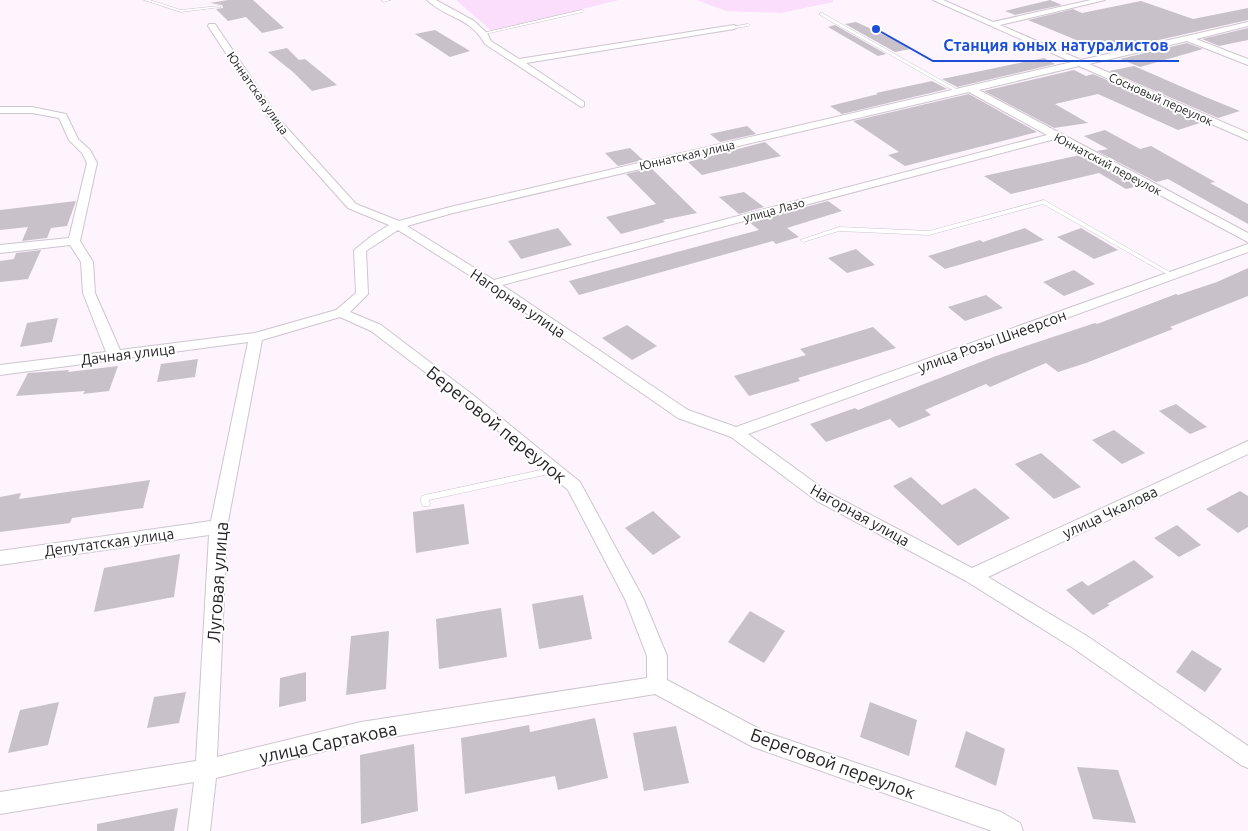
<svg xmlns="http://www.w3.org/2000/svg" width="1248" height="831" font-family="Ubuntu,sans-serif">
	<style>
		.green { fill: #fadefc }
		.building { fill: #c9c1ca }
		.lines { fill: none; stroke-linecap: round; stroke-linejoin: round }
		.lane-casing { stroke: #cec5ce; stroke-width: 1 }
		.street-casing { stroke: #cec5ce; stroke-width: 2 }
		.lane { fill: #fff; fill-rule: evenodd }
		.street { fill: #fff; fill-rule: evenodd }
		.labels { text-anchor: middle; dominant-baseline: central; stroke-width: 4; stroke-linejoin: round; paint-order: stroke }
		.far-street-label { font-size: 12px; fill: #272427; stroke: #fff }
		.street-label { font-size: 15px; fill: #272427; stroke: #fff }
		.near-street-label { font-size: 18px; fill: #272427; stroke: #fff }
		.leader { fill: none; stroke: #1d4ed8; stroke-width: 2 }
		.callout-dot { fill: #1d4ed8; stroke: #fff; stroke-width: 2 }
		.callout-label { font-size: 16px; text-anchor: middle; font-weight: bold; fill: #1d4ed8; stroke: #fff; stroke-width: 4; stroke-linejoin: round; paint-order: stroke }
	</style>
	<rect width="100%" height="100%" fill="#fdf4fd"/>
	<g class="green">
		<polygon points="456,0 619,0 492,31"/>
		<polygon points="697,0 833,0 833,2 781,13 726,11"/>
	</g>
	<g class="building">
		<polygon points="228,0 253,0 284,28 262,33 246,17 228,21 216,9 223,8 222,5 210,3"/>
		<polygon points="1050,0 1062,5 1015,15 1005,11"/>
		<polygon points="1141,1 1193,19 1248,8 1248,20 1105,52 1028,20 1073,9 1082,13"/>
		<polygon points="856,22 891,38 910,49 895,52 845,24"/>
		<polygon points="835,25 886,54 878,56 828,27"/>
		<polygon points="1248,28 1248,40 1219,46 1202,39"/>
		<polygon points="435,30 470,51 450,57 415,34"/>
		<polygon points="1187,43 1203,49 1140,67 1120,59"/>
		<polygon points="287,48 299,60 305,59 337,85 312,91 293,72 268,52"/>
		<polygon points="1044,58 1055,64 957,87 942,79"/>
		<polygon points="1134,66 1203,96 1240,111 1218,118 1109,71"/>
		<polygon points="1074,70 1086,76 1093,74 1203,122 1178,130 1098,94 1055,104 1088,123 1054,128 984,91"/>
		<polygon points="932,81 947,89 842,114 830,106 878,94 876,93"/>
		<polygon points="969,94 1037,132 905,166 888,155 899,152 853,121"/>
		<polygon points="747,126 756,134 720,142 710,134"/>
		<polygon points="1105,130 1140,149 1151,146 1215,182 1210,183 1248,204 1248,224 1168,179 1156,182 1097,151 1108,149 1084,136"/>
		<polygon points="765,142 781,156 702,175 688,162"/>
		<polygon points="630,148 643,160 618,166 605,153"/>
		<polygon points="1080,155 1139,186 1126,189 1099,173 1011,194 984,176"/>
		<polygon points="651,168 697,213 663,220 665,222 621,234 606,217 656,204 626,174"/>
		<polygon points="744,192 764,207 739,214 719,197"/>
		<polygon points="76,201 67,226 51,228 47,238 22,241 28,227 0,230 0,210"/>
		<polygon points="828,201 842,211 787,228 799,237 776,244 773,241 579,295 569,281 759,230 749,222"/>
		<polygon points="558,228 572,245 521,259 508,241"/>
		<polygon points="1025,228 1044,240 945,269 928,256 980,240 983,242"/>
		<polygon points="1081,228 1118,250 1094,259 1057,237"/>
		<polygon points="856,249 875,265 847,273 828,258"/>
		<polygon points="41,250 28,279 0,282 0,261 14,259 16,253"/>
		<polygon points="1248,268 1248,296 1170,327 1173,329 1086,363 1058,372 1046,363 990,387 986,384 925,410 931,415 899,428 890,419 826,442 810,424 855,408 858,410 996,356 1095,323 1097,324 1176,294 1178,295 1217,282"/>
		<polygon points="1074,270 1095,284 1064,296 1043,282"/>
		<polygon points="986,295 1003,308 965,321 948,307"/>
		<polygon points="58,318 52,342 20,347 27,323"/>
		<polygon points="627,325 657,346 632,360 602,338"/>
		<polygon points="873,327 896,348 798,378 800,381 749,396 734,376 806,355 800,349"/>
		<polygon points="198,359 195,377 157,382 161,364"/>
		<polygon points="118,366 109,391 83,394 85,391 16,396 28,373 69,370 68,372"/>
		<polygon points="1176,404 1207,427 1190,434 1159,411"/>
		<polygon points="1114,430 1145,453 1122,464 1092,440"/>
		<polygon points="1041,453 1081,487 1054,499 1015,464"/>
		<polygon points="911,477 942,505 975,488 1010,518 958,546 893,486"/>
		<polygon points="150,480 143,508 72,518 70,523 0,532 0,497 21,493 19,499"/>
		<polygon points="1240,491 1248,496 1248,527 1238,533 1206,509"/>
		<polygon points="464,504 469,544 416,553 413,512"/>
		<polygon points="653,511 681,537 653,555 625,528"/>
		<polygon points="1177,525 1201,545 1179,557 1154,538"/>
		<polygon points="180,554 174,597 94,612 104,568"/>
		<polygon points="1134,560 1154,577 1107,604 1110,605 1093,615 1066,590 1082,581 1088,586"/>
		<polygon points="583,595 592,639 539,649 532,604"/>
		<polygon points="501,608 507,657 439,669 436,619"/>
		<polygon points="750,611 785,631 764,663 728,642"/>
		<polygon points="389,631 386,689 346,695 351,636"/>
		<polygon points="1192,650 1222,669 1205,692 1176,672"/>
		<polygon points="306,672 306,701 279,707 280,678"/>
		<polygon points="186,692 179,723 147,728 154,697"/>
		<polygon points="59,702 48,745 8,753 20,710"/>
		<polygon points="870,702 917,720 909,756 860,737"/>
		<polygon points="595,718 608,778 558,790 555,776 465,794 461,738 529,725 530,732"/>
		<polygon points="676,726 689,783 644,791 633,733"/>
		<polygon points="966,731 1005,749 996,786 955,767"/>
		<polygon points="414,744 418,811 361,824 360,755"/>
		<polygon points="1077,767 1118,770 1136,823 1093,819"/>
		<polygon points="178,808 174,831 97,831 97,824"/>
	</g>
	<g class="lines">
		<defs>
			<g id="lane">
				<polygon points="144,0 150,0 181,10 219,6 221,7 181,12"/>
				<polygon points="382,0 391,0 383,2"/>
				<polygon points="582,10 583,12 485,34 483,33"/>
				<polygon points="820,13 822,13 960,91 956,92 820,15"/>
				<polygon points="748,24 750,25 749,26 734,28 732,27"/>
				<polygon points="1044,200 1175,275 1174,276 1170,276 1043,204 929,235 839,231 803,242 800,240 839,227 929,231"/>
				<path d="M 555,467 L 558,468 L 559,470 L 558,472 L 429,500 L 430,504 L 429,506 L 423,506 C 421,503 420,499 422,496 L 425,495 Z"/>
			</g>
			<g id="street">
				<path d="M 427,0 L 436,0 L 474,21 L 487,33 L 491,41 L 519,59 L 734,25 L 738,27 L 734,29 L 526,63 L 584,102 L 584,106 L 581,107 L 485,44 C 469,16 447,19 427,0 Z"/>
				<path d="M 933,0 L 943,0 L 993,22 L 1091,0 L 1105,0 L 1000,25 L 1081,60 L 1248,22 L 1248,26 L 1196,39 L 1248,59 L 1248,65 L 1187,41 L 1089,64 L 1248,133 L 1248,140 L 1079,66 L 979,90 L 1248,233 L 1248,242 L 1055,139 L 502,285 L 688,410 L 736,427 L 1248,244 L 1248,252 L 748,434 L 829,493 L 972,568 L 1248,441 L 1248,454 L 988,577 L 1087,636 L 1248,746 L 1248,768 L 1241,765 L 1073,648 L 966,581 L 817,501 L 731,437 L 678,418 L 488,287 L 398,230 L 366,251 L 368,294 L 350,312 L 381,325 L 473,395 L 580,482 L 643,598 L 667,656 L 667,680 L 765,732 L 1001,812 L 1020,823 L 1023,831 L 992,831 L 753,747 L 655,694 L 361,742 L 216,778 L 210,831 L 188,831 L 194,782 L 0,814 L 0,792 L 196,761 L 209,535 L 0,565 L 0,551 L 211,521 L 248,342 L 0,375 L 0,365 L 106,352 L 83,293 L 81,262 L 70,245 L 0,253 L 0,245 L 69,238 L 87,163 L 82,153 L 69,140 L 59,118 L 32,113 L 0,113 L 0,107 L 32,107 L 66,114 L 78,139 L 90,150 L 97,163 L 80,241 L 93,262 L 95,293 L 120,350 L 255,333 L 336,310 L 356,293 L 354,250 L 373,235 L 389,225 L 348,208 L 272,123 L 208,26 L 209,24 L 215,24 L 279,119 L 356,204 L 399,221 L 450,207 L 1072,62 ZM 969,92 L 1047,135 L 494,280 L 407,226 L 453,213 ZM 340,317 L 371,331 L 463,401 L 568,490 L 625,599 L 647,656 L 647,678 L 361,722 L 217,757 L 227,527 L 262,340 Z"/>
			</g>
		</defs>
		<use href="#lane" class="lane-casing"/>
		<use href="#street" class="street-casing"/>
		<use href="#lane" class="lane"/>
		<use href="#street" class="street"/>
	</g>
	<g class="labels">
		<g class="far-street-label">
			<text transform="translate(258 93) rotate(55)">Юннатская улица</text>
			<text transform="translate(1161 99) rotate(24)">Сосновый переулок</text>
			<text transform="translate(687 155) rotate(-13)">Юннатская улица</text>
			<text transform="translate(1108 164) rotate(28)">Юннатский переулок</text>
			<text transform="translate(774 210) rotate(-15)">улица Лазо</text>
		</g>
		<g class="street-label">
			<text transform="translate(518 303) rotate(34)">Нагорная улица</text>
			<text transform="translate(992 341) rotate(-20)">улица Розы Шнеерсон</text>
			<text transform="translate(128 354) rotate(-7)">Дачная улица</text>
			<text transform="translate(1110 512) rotate(-25)">улица Чкалова</text>
			<text transform="translate(860 515) rotate(29)">Нагорная улица</text>
			<text transform="translate(109 542) rotate(-8)">Депутатская улица</text>
		</g>
		<g class="near-street-label">
			<text transform="translate(497 424) rotate(39)">Береговой переулок</text>
			<text transform="translate(217 582) rotate(-86)">Луговая улица</text>
			<text transform="translate(328 742) rotate(-12)">улица Сартакова</text>
			<text transform="translate(833 763) rotate(20)">Береговой переулок</text>
		</g>
	</g>
	<path class="leader" d="M876 29L933 61H1179"/>
	<circle class="callout-dot" cx="876" cy="29" r="5"/>
	<g class="callout-label">
		<text x="1056" y="51">Станция юных натуралистов</text>
	</g>
</svg>
